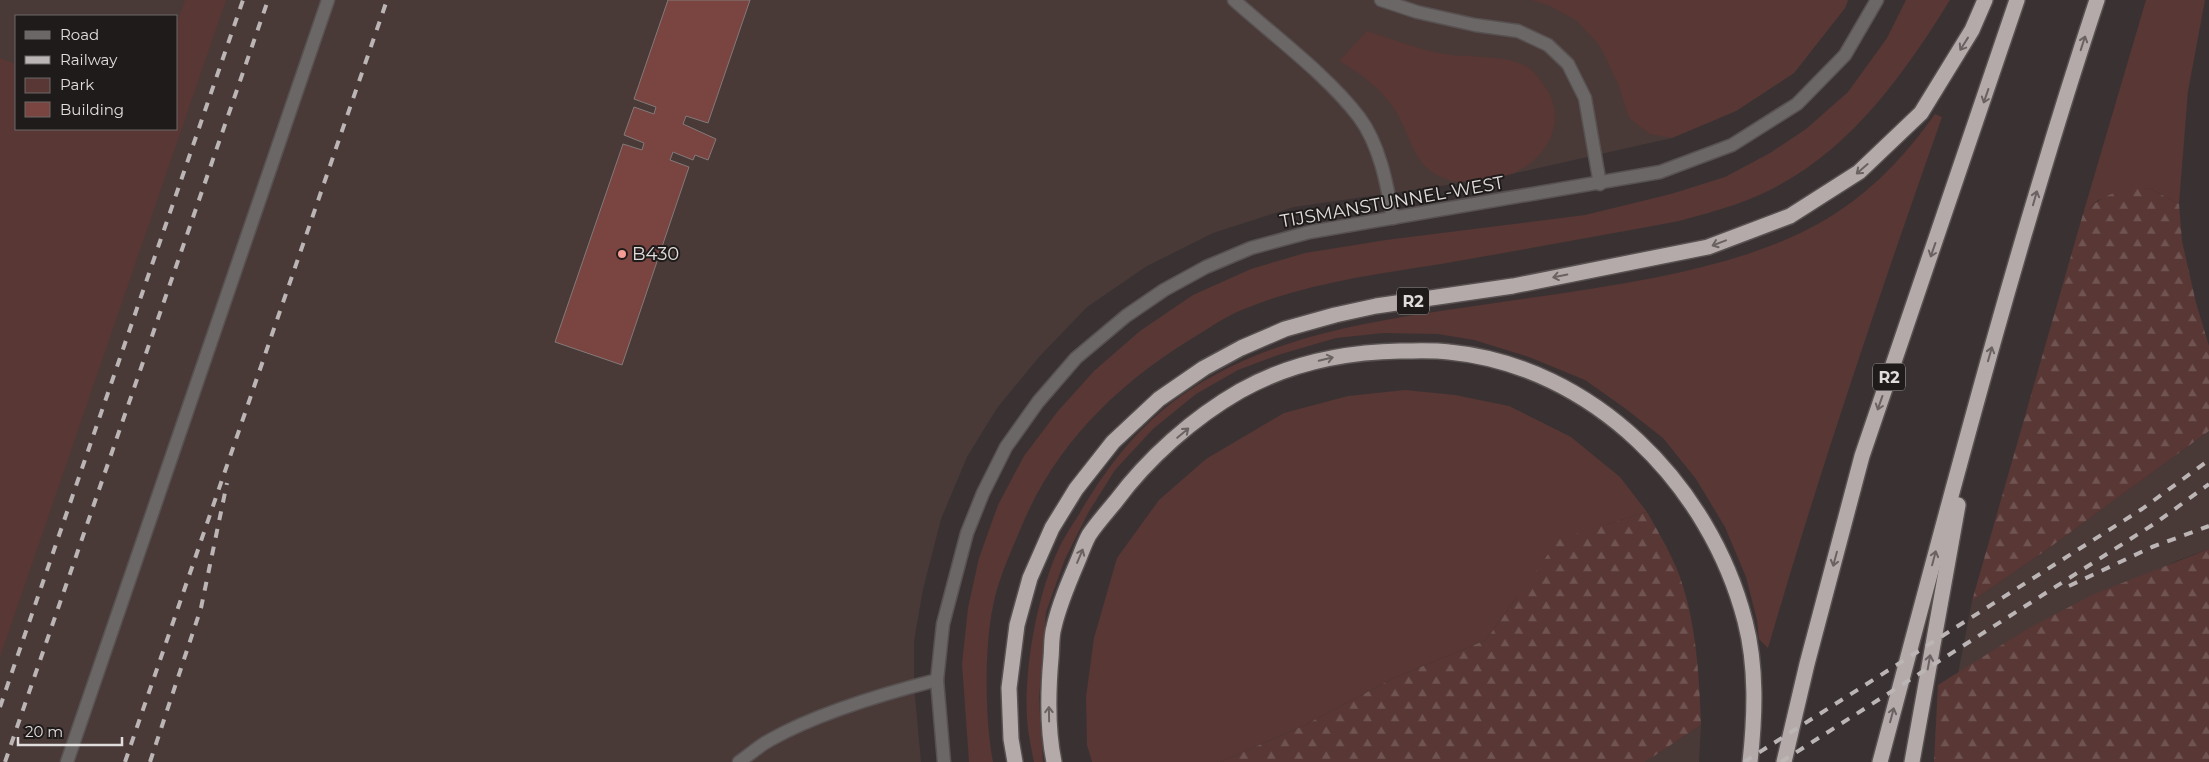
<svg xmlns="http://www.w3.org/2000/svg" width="2209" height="762" font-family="Montserrat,sans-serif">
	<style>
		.built { fill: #493a38; fill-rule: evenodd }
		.green { fill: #583735 }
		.forest { fill: url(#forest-firs) }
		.building { fill: #7a4441; stroke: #837a79 }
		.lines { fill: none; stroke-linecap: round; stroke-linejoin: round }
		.minor-casing { stroke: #585151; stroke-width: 15 }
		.highway-casing { stroke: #585151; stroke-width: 18 }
		.minor { stroke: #6a6766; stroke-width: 12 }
		.highway { stroke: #b4aaa9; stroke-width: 15 }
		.rail { stroke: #bbb5b5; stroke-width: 4; stroke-dasharray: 9 9; stroke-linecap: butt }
		.oneway { stroke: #6a6262 }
		.poi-dot { fill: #f59c95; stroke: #1f1b1b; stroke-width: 2 }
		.labels { text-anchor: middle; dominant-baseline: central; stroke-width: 4; stroke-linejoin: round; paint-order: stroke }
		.shield { fill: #1f1b1b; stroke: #a8a3a3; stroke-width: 1 }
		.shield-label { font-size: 16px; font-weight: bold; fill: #e2dddd }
		.street-label { font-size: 18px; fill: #e2dddd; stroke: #1f1b1b }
		.poi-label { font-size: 18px; fill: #e2dddd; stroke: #1f1b1b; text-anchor: start }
	</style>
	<defs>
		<pattern id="forest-firs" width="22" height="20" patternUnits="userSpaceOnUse" patternTransform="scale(1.25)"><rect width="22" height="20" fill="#583735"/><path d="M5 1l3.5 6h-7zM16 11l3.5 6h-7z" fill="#705452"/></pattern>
	</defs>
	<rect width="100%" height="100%" fill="#3a3232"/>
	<g class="built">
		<path d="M 0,0 L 1848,0 L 1845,8 L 1794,73 L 1736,111 L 1672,138 L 1489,179 L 1294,207 L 1213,233 L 1147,266 L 1087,307 L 1039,357 L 997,408 L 967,457 L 941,519 L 923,589 L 914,641 L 914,686 L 921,762 L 0,762 ZM 16,16 L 176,16 L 176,129 L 16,129 Z"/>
		<polygon points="2209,431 2209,549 2176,561 1958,674 1972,601 2042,553"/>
		<polygon points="1701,725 1699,762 1645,762"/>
	</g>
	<g class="green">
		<polygon points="185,0 226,0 0,657 0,58 16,64 16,129 176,129 176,25"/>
		<polygon points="1531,0 1848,0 1845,8 1794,73 1736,111 1672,138 1650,134 1629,118 1618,84 1600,46 1577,21 1548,5"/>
		<path d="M 1906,0 L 1950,0 C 1896,87 1835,171 1734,205 C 1716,211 1697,216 1679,221 C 1600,236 1520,250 1441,264 C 1371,275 1300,284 1235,313 C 1222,319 1209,328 1196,336 C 1118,383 1055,444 1020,530 C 1010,554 998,580 993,606 C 984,649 985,720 993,762 L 969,762 L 962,664 L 968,608 L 979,558 L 998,505 L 1024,456 L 1058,411 L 1094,371 L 1140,331 L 1193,295 L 1251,269 L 1305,253 L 1386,240 L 1585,215 L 1671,194 L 1725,177 L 1770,153 L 1806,129 L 1848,92 L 1887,38 Z"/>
		<polygon points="2146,0 2205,0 2188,91 2179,204 2149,188 2098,200 2083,214"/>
		<path d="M 1367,31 C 1391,39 1415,48 1439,53 C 1466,59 1506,53 1529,68 C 1536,73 1543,84 1548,91 C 1566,123 1547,157 1516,172 C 1506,177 1493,178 1483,179 C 1471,181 1460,183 1449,180 C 1415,169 1413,144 1399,117 C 1387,93 1362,74 1339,61 Z"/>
		<path d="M 1935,114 L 1942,117 C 1880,293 1820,469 1768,648 L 1759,639 L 1757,620 L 1746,577 L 1725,527 L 1696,479 L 1663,438 L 1626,409 L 1585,380 L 1529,357 L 1474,340 L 1438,334 L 1383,333 L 1336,338 L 1278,355 L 1238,370 L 1196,394 L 1153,429 L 1115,470 L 1088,513 L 1065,559 L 1046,612 L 1039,699 L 1043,762 L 1034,762 C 1031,748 1028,733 1027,719 C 1024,668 1037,595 1059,548 C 1064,537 1071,527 1078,516 C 1100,477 1129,438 1164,409 C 1247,341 1357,323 1461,308 C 1527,298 1593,290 1658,277 C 1721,264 1785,247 1839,211 C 1878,185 1908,152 1935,114 Z"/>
		<polygon points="1405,390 1455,395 1509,406 1571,437 1620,477 1647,512 1605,525 1517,597 1486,640 1392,679 1303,726 1220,762 1092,762 1087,745 1086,697 1094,638 1117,558 1159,500 1206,459 1284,413 1348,396"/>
	</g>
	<g class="forest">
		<path d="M 2149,188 L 2179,204 L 2182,241 L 2196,303 L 2209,346 L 2209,431 L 2042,553 L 1972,601 L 2083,214 C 2106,192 2117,190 2149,188 Z"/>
		<path d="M 1647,512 C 1657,530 1668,548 1676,567 C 1696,615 1699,673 1701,725 L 1645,762 L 1220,762 L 1303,726 L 1392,679 L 1486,640 L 1559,539 Z"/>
		<polygon points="2209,549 2209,762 1934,762 1938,685 2029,628 2094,594"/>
	</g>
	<polygon class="building" points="668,0 750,0 708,123 686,116 683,124 716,139 708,160 695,155 693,160 673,152 670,160 689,167 622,365 555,342 623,144 642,150 644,143 624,135 634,107 654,114 656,107 634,99"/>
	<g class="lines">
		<defs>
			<g id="minor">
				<path d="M 1234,0 C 1274,36 1327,75 1359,117 C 1380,145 1387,185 1393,218"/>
				<polyline points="1381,0 1417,12 1475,25 1518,31 1548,45 1568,64 1585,98 1600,184"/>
				<polyline points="67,762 328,0"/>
				<path d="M 739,762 C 749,755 759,746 770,740 C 816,714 886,693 937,680"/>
				<polyline points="944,762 937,680 943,624 967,533 983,493 1006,447 1038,402 1076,358 1126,316 1164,290 1206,267 1251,248 1310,232 1660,172 1732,145 1797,104 1845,55 1877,0"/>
			</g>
			<g id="highway">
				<polyline points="1015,762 1011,739 1009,688 1017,625 1030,578 1052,528 1076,489 1113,442 1159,399 1204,368 1241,348 1285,329 1335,315 1376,306 1513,286 1708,247 1790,216 1859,172 1921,113 1972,30 1985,0"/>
				<path d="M 1054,762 C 1047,728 1048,692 1051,658 C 1052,648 1051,637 1054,627 C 1059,605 1068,584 1077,563 C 1081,554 1084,544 1089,535 C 1097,523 1107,512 1116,501 C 1148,458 1193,418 1240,391 C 1288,364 1345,352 1400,351 C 1416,351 1433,350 1449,352 C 1593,366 1710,485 1745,621 C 1757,667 1755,716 1750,762"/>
				<polyline points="1784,762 1807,664 1862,456 2017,0"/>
				<path d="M 1880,762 C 1948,507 2014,251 2097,0"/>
				<polyline points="1912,762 1958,505"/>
			</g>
		</defs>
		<use href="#minor" class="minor-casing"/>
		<use href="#highway" class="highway-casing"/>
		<use href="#minor" class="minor"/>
		<use href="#highway" class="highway"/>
		<g class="rail">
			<polyline points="2069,586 2152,547 2209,526"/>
			<polyline points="0,707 243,0"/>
			<polyline points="5,762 268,0"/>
			<polyline points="125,762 387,0"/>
			<polyline points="150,762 201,608 227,483"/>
			<polyline points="1744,762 2142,509 2209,460"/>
			<polyline points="1781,762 2157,522 2209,484"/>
		</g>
	</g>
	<defs><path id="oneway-shaft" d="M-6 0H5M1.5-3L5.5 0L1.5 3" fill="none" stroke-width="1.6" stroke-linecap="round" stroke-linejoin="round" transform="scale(1.25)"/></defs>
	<g class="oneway">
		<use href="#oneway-shaft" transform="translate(2083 43) rotate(-72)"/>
		<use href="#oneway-shaft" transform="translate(1964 44) rotate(122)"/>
		<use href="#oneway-shaft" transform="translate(1986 96) rotate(109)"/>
		<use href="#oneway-shaft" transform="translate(1862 169) rotate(139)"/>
		<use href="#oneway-shaft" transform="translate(2035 198) rotate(-74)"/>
		<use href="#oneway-shaft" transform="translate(1719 243) rotate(159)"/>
		<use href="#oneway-shaft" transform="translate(1933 250) rotate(109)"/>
		<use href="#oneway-shaft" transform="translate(1560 276) rotate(169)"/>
		<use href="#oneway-shaft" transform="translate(1990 354) rotate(-74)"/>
		<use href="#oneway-shaft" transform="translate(1326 359) rotate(-14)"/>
		<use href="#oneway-shaft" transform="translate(1880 403) rotate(109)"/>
		<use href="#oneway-shaft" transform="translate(1183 433) rotate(-40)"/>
		<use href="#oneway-shaft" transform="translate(1080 556) rotate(-67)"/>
		<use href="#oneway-shaft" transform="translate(1934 558) rotate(-75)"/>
		<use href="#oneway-shaft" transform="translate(1835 559) rotate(105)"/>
		<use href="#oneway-shaft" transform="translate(1929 662) rotate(-80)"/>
		<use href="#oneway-shaft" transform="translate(1049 714) rotate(-91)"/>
		<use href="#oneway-shaft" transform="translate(1892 715) rotate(-75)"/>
	</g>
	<circle class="poi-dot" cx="622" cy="254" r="5"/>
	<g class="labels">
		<g class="shield">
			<rect x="1397" y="287.5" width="32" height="27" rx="4"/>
			<rect x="1873" y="363.5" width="32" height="27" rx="4"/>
		</g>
		<g class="shield-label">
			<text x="1413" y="301">R2</text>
			<text x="1889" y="377">R2</text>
		</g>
		<g class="street-label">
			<text transform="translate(1392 202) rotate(-10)">TIJSMANSTUNNEL-WEST</text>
		</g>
		<g class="poi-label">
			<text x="632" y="254">B430</text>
		</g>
	</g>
	<rect x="15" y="15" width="162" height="115" fill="#1f1b1b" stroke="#6d6969"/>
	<rect x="25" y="31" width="25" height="8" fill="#6a6766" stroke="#6d6969"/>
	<text x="60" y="40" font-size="15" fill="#e2dddd">Road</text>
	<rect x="25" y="56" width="25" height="8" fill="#bbb5b5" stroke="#6d6969"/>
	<text x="60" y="65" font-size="15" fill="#e2dddd">Railway</text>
	<rect x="25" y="78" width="25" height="15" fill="#583735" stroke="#6d6969"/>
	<text x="60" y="90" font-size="15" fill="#e2dddd">Park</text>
	<rect x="25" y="102" width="25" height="15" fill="#7a4441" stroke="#6d6969"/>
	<text x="60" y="115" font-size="15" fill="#e2dddd">Building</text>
	<path d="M18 737v8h104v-8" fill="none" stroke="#e2dddd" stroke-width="2.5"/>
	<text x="25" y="737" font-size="15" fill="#e2dddd" stroke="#1f1b1b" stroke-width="4" paint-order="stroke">20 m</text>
</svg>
